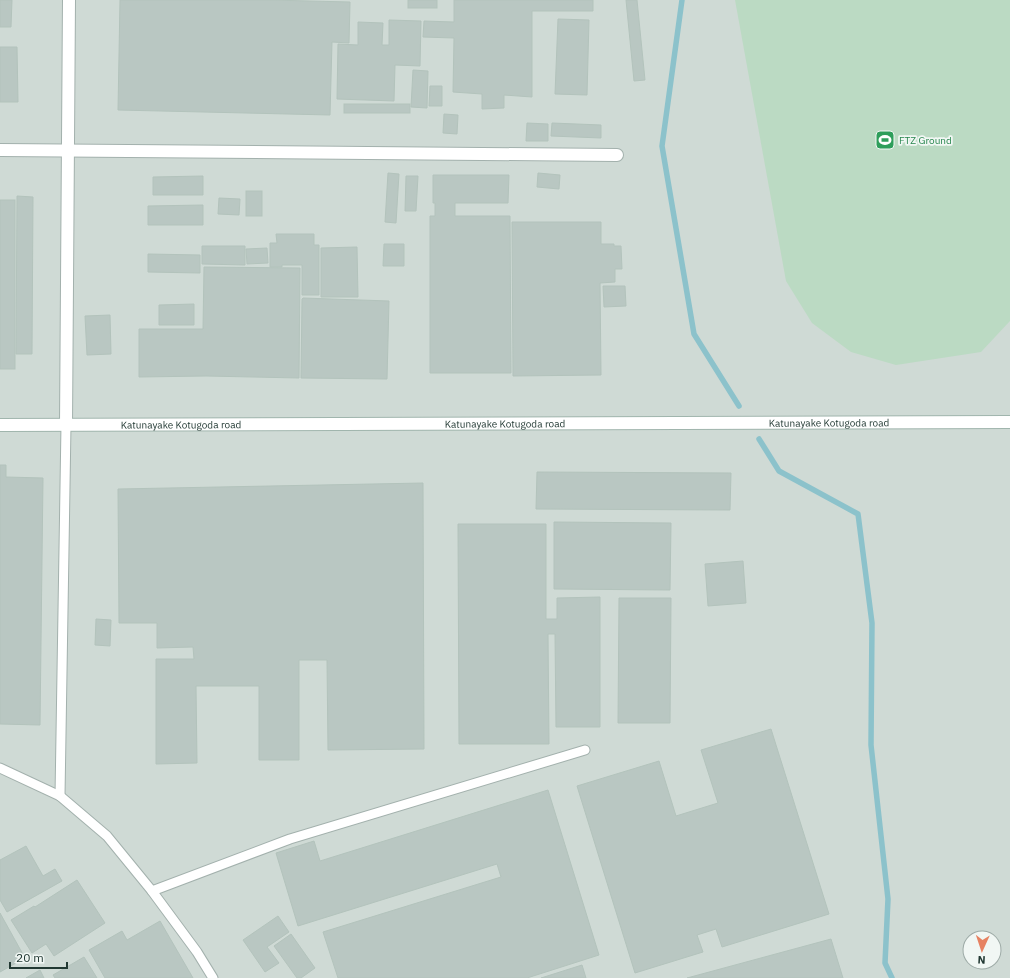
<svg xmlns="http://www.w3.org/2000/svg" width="1010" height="978" font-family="'IBM Plex Sans',sans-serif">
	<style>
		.built { fill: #cfdad5; fill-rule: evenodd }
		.green { fill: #bbdac3 }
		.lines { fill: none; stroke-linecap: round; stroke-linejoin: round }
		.stream { stroke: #8cc2cb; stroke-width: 5.5 }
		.building { fill: #b9c7c2; stroke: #b3c3bc }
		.lane-casing { stroke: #a3b1ad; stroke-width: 11 }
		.street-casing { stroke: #a3b1ad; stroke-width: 14 }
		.secondary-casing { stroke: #a0b5ad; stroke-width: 14 }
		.lane { stroke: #fff; stroke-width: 9 }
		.street { stroke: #fff; stroke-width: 12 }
		.secondary { stroke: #fff; stroke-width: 12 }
		.labels { text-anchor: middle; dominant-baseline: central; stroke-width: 3.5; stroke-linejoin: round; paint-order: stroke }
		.leisure-label { font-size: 10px; fill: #27864d; stroke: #f1f7f4; text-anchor: start }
		.street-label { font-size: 10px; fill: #223933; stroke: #f1f7f4 }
	</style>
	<rect width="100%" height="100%" fill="#e0eae6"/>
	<path class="built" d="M 0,0 L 1010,0 L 1010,978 L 0,978 ZM 970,938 L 994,938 L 994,962 L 970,962 Z"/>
	<polygon class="green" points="735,0 1010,0 1010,321 981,352 896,365 851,352 812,323 786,281"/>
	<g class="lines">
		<g class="stream">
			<polyline points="682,0 662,146 694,334 739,406"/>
			<polyline points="759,439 779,471 858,514 872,623 871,745 888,899 885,963 892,978"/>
		</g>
	</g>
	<g class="building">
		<polygon points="0,0 12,0 11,27 0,27"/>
		<polygon points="120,0 270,0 350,2 349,43 332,42 330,115 118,110"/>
		<rect x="408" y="0" width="29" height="8"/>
		<polygon points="454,0 593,0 593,11 532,11 532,97 504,95 504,108 482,109 482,94 453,92 454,38 423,37 424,21 454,22"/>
		<polygon points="626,0 637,0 645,80 634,81"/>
		<polygon points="558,19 589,20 587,95 555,94"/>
		<polygon points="389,20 421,21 420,66 395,65 394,101 337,99 338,44 358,45 358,22 383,23 382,45 389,45"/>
		<polygon points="0,47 17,47 18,102 0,102"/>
		<polygon points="413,70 428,71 427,108 411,107"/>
		<polygon points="430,86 442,86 442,106 429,106"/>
		<rect x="344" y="104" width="66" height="9"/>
		<polygon points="444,114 458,115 457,134 443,133"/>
		<polygon points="527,123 548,124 548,141 526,141"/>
		<polygon points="552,123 601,125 601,138 551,136"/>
		<polygon points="388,173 399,174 396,223 385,222"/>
		<polygon points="538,173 560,175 559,189 537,187"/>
		<polygon points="433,175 509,175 508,203 455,203 455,216 510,216 511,373 430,373 430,216 435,216 435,203 433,203"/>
		<polygon points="203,176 203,195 153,195 153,177"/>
		<polygon points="406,176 418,176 416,211 405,211"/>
		<rect x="246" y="191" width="16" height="25"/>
		<polygon points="17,196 33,197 32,354 16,354"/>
		<polygon points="219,198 240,199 239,215 218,214"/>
		<rect x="0" y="200" width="15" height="169"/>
		<polygon points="203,205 203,225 148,225 148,206"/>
		<polygon points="512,222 601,222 601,244 614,244 614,246 621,246 622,269 615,269 615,282 600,283 601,375 513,376"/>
		<polygon points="276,234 314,234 314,245 319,245 319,295 302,295 302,265 282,265 282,267 270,267 270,243 277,243"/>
		<polygon points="384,244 404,244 404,266 383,266"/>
		<polygon points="202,246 245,246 245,265 202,264"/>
		<polygon points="357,247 358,297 321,297 321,248"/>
		<polygon points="267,248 268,263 247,264 246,249"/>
		<polygon points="148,254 200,255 200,273 148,272"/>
		<polygon points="204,267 300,268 299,378 206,376 139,377 139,329 203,329"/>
		<polygon points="603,286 625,286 626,306 604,307"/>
		<polygon points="303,298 389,301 387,379 301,378 302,299"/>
		<polygon points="194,304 194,325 159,325 159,305"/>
		<polygon points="110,315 111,354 87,355 85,316"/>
		<polygon points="0,465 6,465 6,477 43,478 40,725 0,724"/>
		<polygon points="537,472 731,473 730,510 536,509"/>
		<polygon points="423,483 424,749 328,750 327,660 299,660 299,760 259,760 259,686 196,686 197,763 156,764 156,659 194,659 193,647 157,648 157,623 119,623 118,489"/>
		<polygon points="554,522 671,523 670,590 554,589"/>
		<polygon points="458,524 546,524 546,619 557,619 557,598 600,597 600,727 556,727 555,634 548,634 549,744 459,744"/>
		<polygon points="743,561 746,603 708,606 705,564"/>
		<polygon points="619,598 671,598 670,723 618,723"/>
		<polygon points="96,619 111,620 110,646 95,645"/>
		<polygon points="771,729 829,914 722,947 716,929 697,935 703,952 635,973 577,786 659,761 676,816 718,803 701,750"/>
		<polygon points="548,790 599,955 527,978 338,978 323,932 501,877 497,864 298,926 276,853 314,841 320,861"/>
		<polygon points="26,846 43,876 55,869 62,881 7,912 0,900 0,860"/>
		<polygon points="77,880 105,923 54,956 46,944 32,953 11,920 34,906 35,907"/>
		<polygon points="0,913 25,958 0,972"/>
		<polygon points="278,916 289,932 267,947 279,963 265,972 243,940"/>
		<polygon points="160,921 193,978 105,978 89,950 122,931 127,940"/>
		<polygon points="291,934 315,968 301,978 297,978 274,946"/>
		<polygon points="831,939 843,978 687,978"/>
		<polygon points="84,957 97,978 55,978 53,975"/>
		<polygon points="582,965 586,978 541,978"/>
		<polygon points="40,970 44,978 26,978"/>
	</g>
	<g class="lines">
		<defs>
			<g id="lane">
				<polyline points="0,768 60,796 107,836 152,891 197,952 213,978"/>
				<polyline points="60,796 66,425"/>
				<polyline points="152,891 290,839 585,750"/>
			</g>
			<g id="street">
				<polyline points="0,150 617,155"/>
				<polyline points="66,425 69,0"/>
			</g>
			<g id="secondary">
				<path id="s1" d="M 0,425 L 1010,422"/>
			</g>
		</defs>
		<use href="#lane" class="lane-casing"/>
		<use href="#street" class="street-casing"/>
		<use href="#secondary" class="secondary-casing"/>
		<use href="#lane" class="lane"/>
		<use href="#street" class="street"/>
		<use href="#secondary" class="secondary"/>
	</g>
	<defs>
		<symbol id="stadium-square" viewBox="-11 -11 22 22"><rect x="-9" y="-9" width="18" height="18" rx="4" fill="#2e9e5b" stroke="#f1f7f4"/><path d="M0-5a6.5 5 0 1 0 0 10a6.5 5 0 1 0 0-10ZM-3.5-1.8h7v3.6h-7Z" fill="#fff"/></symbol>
	</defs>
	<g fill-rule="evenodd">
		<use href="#stadium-square" x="874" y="129" width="22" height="22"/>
	</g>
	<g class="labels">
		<g class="leisure-label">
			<text x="899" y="140">FTZ Ground</text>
		</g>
		<g class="street-label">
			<text stroke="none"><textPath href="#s1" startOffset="829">Katunayake Kotugoda road</textPath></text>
			<text stroke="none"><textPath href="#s1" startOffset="505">Katunayake Kotugoda road</textPath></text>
			<text stroke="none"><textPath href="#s1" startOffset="181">Katunayake Kotugoda road</textPath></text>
		</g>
	</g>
	<g transform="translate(982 950) rotate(183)"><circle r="19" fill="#f1f7f4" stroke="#9eaba7"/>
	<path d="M0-3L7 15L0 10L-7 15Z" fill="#e68262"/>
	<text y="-6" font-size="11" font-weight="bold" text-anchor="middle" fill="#223933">N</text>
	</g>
	<path d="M10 962v6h57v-6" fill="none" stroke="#223933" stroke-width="2"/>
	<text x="16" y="962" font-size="12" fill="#223933" stroke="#f1f7f4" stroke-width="3" paint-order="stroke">20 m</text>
</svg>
